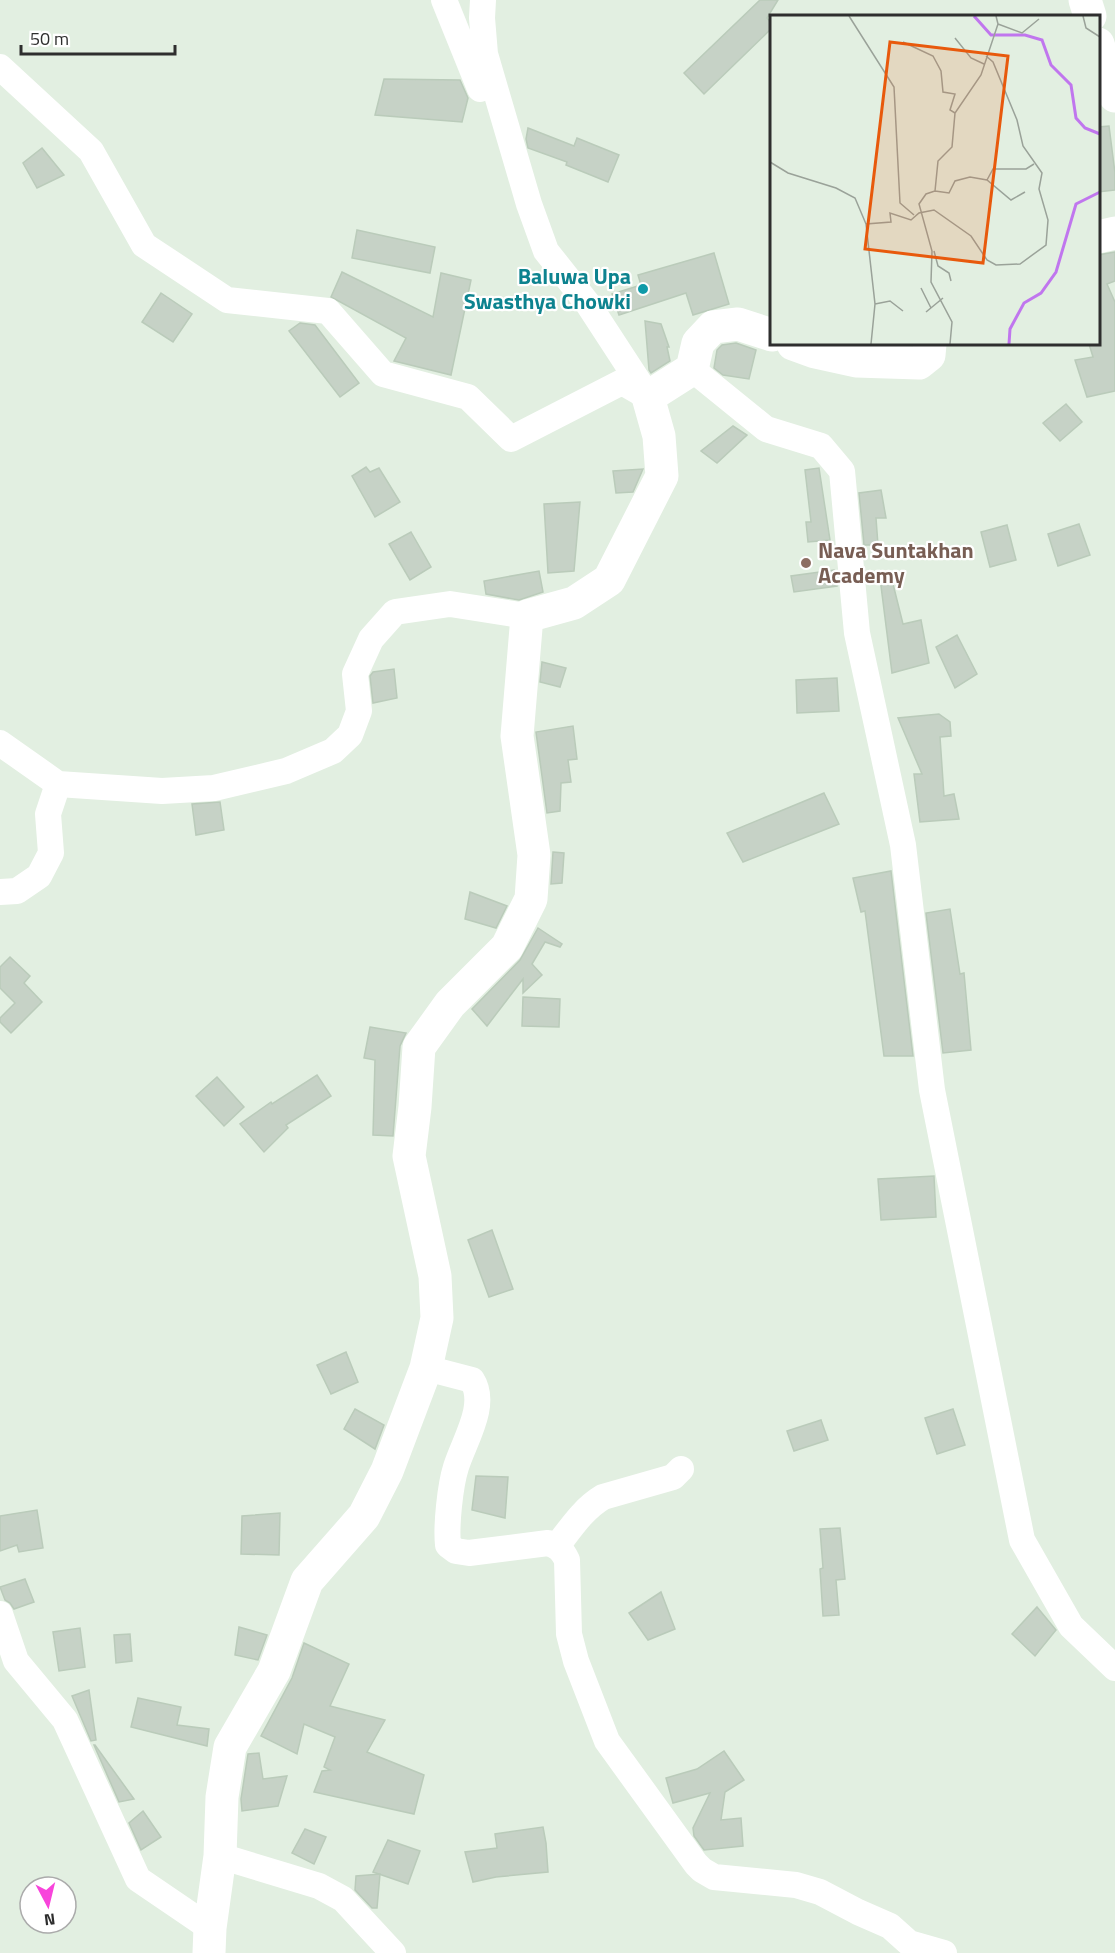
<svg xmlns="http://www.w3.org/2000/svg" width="1115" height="1953" font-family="'Titillium Web',sans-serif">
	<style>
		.building { fill: #c6d2c6; stroke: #bacbba; stroke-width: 1.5 }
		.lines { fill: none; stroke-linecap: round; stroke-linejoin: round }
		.street { stroke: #fff; stroke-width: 26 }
		.secondary { stroke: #fff; stroke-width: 33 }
		.culture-dot { fill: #0f9aa8; stroke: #fff; stroke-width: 2 }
		.education-dot { fill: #8d6e63; stroke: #fff; stroke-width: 2 }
		.labels { text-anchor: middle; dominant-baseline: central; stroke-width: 4.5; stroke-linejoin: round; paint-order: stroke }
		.culture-label { font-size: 22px; font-weight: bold; fill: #0d838f; stroke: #fff; text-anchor: end }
		.education-label { font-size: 22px; font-weight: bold; fill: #785e54; stroke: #fff; text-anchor: start }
		.inset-river { fill: none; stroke: #c076ee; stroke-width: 3 }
		.inset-road { fill: none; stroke: #9aa299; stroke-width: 1.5 }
		.view { fill: #e8590c; fill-opacity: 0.15; stroke: #e8590c; stroke-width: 3 }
		.inset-edge { fill: none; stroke: #2e2e2e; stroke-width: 3 }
	</style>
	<rect width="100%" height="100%" fill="#e2efe1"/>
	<g class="building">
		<polygon points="760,0 778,0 767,18 771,23 771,29 704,94 684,73"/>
		<polygon points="384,79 460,80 468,98 462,122 375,115"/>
		<polygon points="1109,126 1115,173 1115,190 1098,192 1098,127"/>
		<polygon points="528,128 574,146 577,138 619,155 608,182 566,165 567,162 528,148 526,139"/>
		<polygon points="42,148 64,175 37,188 23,163"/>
		<polygon points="357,230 435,247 430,273 352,258"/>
		<polygon points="1115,252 1115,281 1107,284 1115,302 1115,391 1087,397 1075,360 1093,357 1089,344 1098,344 1098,255"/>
		<polygon points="714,253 729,304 693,315 686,293 619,315 612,294 641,285 638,275"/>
		<polygon points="342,272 433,317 441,273 471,280 451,375 394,361 406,338 331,297"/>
		<polygon points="161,293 192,314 173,342 142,322"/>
		<polygon points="645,321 661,324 669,347 667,347 670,361 651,373 649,370"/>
		<polygon points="300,323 315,325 359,383 340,397 289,331"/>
		<polygon points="736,343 756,350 749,379 723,375 714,368 717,350 722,345"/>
		<polygon points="1066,404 1082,422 1060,441 1043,423"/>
		<polygon points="733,426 747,435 717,463 701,451"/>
		<polygon points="366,467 370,472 379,468 400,502 375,517 352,476"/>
		<polygon points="819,468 830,540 808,542 806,522 811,522 805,470"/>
		<polygon points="643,469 633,492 616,493 613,471"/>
		<polygon points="881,490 886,518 876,518 878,545 864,545 859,493"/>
		<polygon points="580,502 574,571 548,573 544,504"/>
		<polygon points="1079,524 1090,555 1058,566 1048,534"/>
		<polygon points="1007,525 1016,560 990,567 981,532"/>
		<polygon points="411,532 431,567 410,580 389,544"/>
		<polygon points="834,570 837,586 794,592 791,576"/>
		<polygon points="539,571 543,592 519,600 486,594 484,581"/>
		<polygon points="891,576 903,624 921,620 929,663 892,673 880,578"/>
		<polygon points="957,635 977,674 955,688 936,647"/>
		<polygon points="542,662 566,668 560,687 540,682"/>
		<polygon points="394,669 397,698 373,703 370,676 373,672"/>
		<polygon points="837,678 839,711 797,713 796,680"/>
		<polygon points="939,714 950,722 951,736 940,737 944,796 954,794 959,819 920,822 914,774 922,774 898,718"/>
		<polygon points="573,726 577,759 568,760 571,782 561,783 560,811 547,813 536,732"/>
		<polygon points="824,793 839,824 743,862 727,833"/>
		<polygon points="220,802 224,830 196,835 192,804"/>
		<polygon points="553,852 564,853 562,883 551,884"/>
		<polygon points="891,871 913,1056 884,1056 865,911 861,912 853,878"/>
		<polygon points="470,892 507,906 496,928 465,919"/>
		<polygon points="950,909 960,974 964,973 971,1050 943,1053 926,913"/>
		<polygon points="538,928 562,944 560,947 545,942 532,964 542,975 523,993 523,979 487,1026 472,1009 520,960"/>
		<polygon points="10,957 30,976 24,983 42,1002 11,1033 0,1022 0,1018 15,1003 0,988 0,967"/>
		<polygon points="523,997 560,999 559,1027 522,1026"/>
		<polygon points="370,1027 406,1033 400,1046 393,1136 373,1135 375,1060 364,1058"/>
		<polygon points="317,1075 331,1096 286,1125 288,1128 264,1152 240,1124 271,1102 272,1104"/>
		<polygon points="217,1077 244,1107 224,1126 196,1096"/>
		<polygon points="934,1176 936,1217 881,1220 878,1179"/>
		<polygon points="492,1230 513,1289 489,1297 468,1240"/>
		<polygon points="346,1352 358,1382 331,1394 317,1365"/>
		<polygon points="355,1409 384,1425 375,1449 344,1429"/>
		<polygon points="953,1409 965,1445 937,1454 925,1418"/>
		<polygon points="821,1420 828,1440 794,1451 787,1431"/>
		<polygon points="476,1476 508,1477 505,1518 472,1510"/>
		<polygon points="37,1510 43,1548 19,1552 17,1545 0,1551 0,1516"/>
		<polygon points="280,1513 279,1555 241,1554 242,1516"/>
		<polygon points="840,1528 845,1579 836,1580 839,1615 823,1616 820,1569 823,1568 820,1529"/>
		<polygon points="25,1579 34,1602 14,1609 10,1603 5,1600 0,1587"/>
		<polygon points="661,1592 675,1629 648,1640 629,1613"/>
		<polygon points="1037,1607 1056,1630 1035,1656 1012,1634"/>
		<polygon points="239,1627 267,1635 258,1660 235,1655"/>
		<polygon points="80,1628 85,1667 59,1671 53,1632"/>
		<polygon points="130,1634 132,1661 116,1663 114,1635"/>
		<polygon points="304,1643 349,1664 330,1706 385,1720 367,1752 424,1775 414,1814 314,1792 322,1771 330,1770 324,1767 335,1737 304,1724 297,1754 261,1736 292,1678"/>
		<polygon points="89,1690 96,1740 91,1741 72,1696"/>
		<polygon points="138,1698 181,1707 177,1725 209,1729 207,1746 131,1727"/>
		<polygon points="94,1745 95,1745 134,1799 119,1802"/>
		<polygon points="724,1751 744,1780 725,1792 721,1820 741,1818 743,1846 704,1850 694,1836 693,1828 710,1793 673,1803 666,1778 697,1769"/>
		<polygon points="259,1753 263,1779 287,1776 278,1806 242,1811 241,1799 248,1754"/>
		<polygon points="143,1811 161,1837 141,1850 129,1823"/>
		<polygon points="543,1827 546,1843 548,1872 496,1877 473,1882 465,1852 497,1848 495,1834"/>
		<polygon points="305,1829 326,1837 314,1864 292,1853"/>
		<polygon points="388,1840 420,1851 408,1884 373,1872"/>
		<polygon points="380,1874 377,1908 372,1908 355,1890 356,1876"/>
	</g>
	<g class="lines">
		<g class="street">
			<polyline points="444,0 480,89"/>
			<polyline points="483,0 482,18 485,54 529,204 546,251 588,304 646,393"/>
			<polyline points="0,67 91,151 144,245 227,300 328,311 383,374 468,397 511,439 622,382 648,397"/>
			<polyline points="692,369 766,429 821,446 842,471 857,633 903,845 932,1090 1022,1540 1071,1626 1115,1668"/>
			<polyline points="0,743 58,784 162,791 214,788 286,771 333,751 350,735 359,711 355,674 371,639 395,612 450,604 527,616"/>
			<polyline points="0,892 17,891 39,876 51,853 48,814 58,784"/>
			<path d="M 426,1368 L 472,1380 C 488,1405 464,1441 456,1467 C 450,1486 446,1526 448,1545 L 456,1551 L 469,1553 L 548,1543 C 558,1546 562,1550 567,1560 L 569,1634 L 576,1661 L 607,1741 L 696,1864 L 702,1870 L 714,1877 L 796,1885 L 820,1892 L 858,1912 L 890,1926 L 909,1943 L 944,1953"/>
			<path d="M 557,1546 C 571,1528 583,1509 603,1497 L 673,1477 L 681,1469"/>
			<polyline points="0,1614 16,1661 65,1720 138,1879 210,1928"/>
			<polyline points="220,1856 319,1886 343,1899 393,1953"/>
		</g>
		<g class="secondary">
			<polyline points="1085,0 1090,16"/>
			<polyline points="1098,44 1115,96"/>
			<polyline points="1098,237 1115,233"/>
			<polyline points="793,344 815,352 856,361 919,363 929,355 930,344"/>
			<polyline points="209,1953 210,1928 220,1856 222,1797 230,1747 274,1671 307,1581 364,1516 387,1471 426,1368 437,1318 435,1276 409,1156 415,1107 419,1047 450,1004 507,947 531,899 534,855 517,736 527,616 574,603 609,580 662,476 659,436 648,397 692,369 698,343 713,327 738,324 772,335"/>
		</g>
	</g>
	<circle class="culture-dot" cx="643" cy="289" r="6"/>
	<circle class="education-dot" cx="806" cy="563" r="6"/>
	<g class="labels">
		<g class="culture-label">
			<text x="631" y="276">Baluwa Upa<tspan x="631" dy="25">Swasthya Chowki</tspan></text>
		</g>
		<g class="education-label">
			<text x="818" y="550">Nava Suntakhan<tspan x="818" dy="25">Academy</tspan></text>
		</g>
	</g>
	<g transform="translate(770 15)">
		<rect width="330" height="330" fill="#e2efe1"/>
		<path class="inset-river" d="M 204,1 L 221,20 L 255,20 L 272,25 L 281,50 L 301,70 L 306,103 L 315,113 L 330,119M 239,329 L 240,314 L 254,288 L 271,278 L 286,257 L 306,189 L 330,177"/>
		<path class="inset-road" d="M 79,1 L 124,72 L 130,188 L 144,200M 313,1 L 316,13 L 330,22M 228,9 L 252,18 L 269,4M 185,23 L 201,43 L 214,49M 133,27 L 163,41 L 171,56 L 173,77 L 185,79 L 180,95 L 185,98M 0,147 L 18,158 L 66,173 L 85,183 L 96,209M 217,165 L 223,154 L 256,154 L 264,149M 165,176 L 179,178 L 185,166 L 200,162 L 217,165 L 241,185 L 255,177M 164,236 L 168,251 L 179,258 L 181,266M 151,273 L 161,293M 105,289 L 120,286 L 133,296M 156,297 L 173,283M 101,329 L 105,289 L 96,209 L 121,207 L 120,198 L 141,205 L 149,198 L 164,195 L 201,221 L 217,245 L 226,250 L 250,249 L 276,230 L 278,205 L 269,174 L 272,158 L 253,131 L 247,105 L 223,47 L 216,41M 180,329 L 182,307 L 161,267 L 162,236 L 149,189 L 156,179 L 165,176 L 168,146 L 182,132 L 185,98 L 211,60 L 228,9 L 226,1"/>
		<path class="view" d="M 120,27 L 238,41 L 213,248 L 95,234 Z"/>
		<rect width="330" height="330" class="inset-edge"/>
	</g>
	<g transform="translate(48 1905) rotate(173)"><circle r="28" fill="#ffffff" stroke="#ababab" stroke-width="1.5"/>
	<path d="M0-4.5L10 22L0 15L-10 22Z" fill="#f844db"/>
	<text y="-9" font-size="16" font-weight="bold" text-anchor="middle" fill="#2e2e2e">N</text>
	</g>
	<path d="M21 45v9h154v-9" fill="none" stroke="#2e2e2e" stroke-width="3"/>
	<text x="30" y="45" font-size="18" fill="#2e2e2e" stroke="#ffffff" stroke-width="4.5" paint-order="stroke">50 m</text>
</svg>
